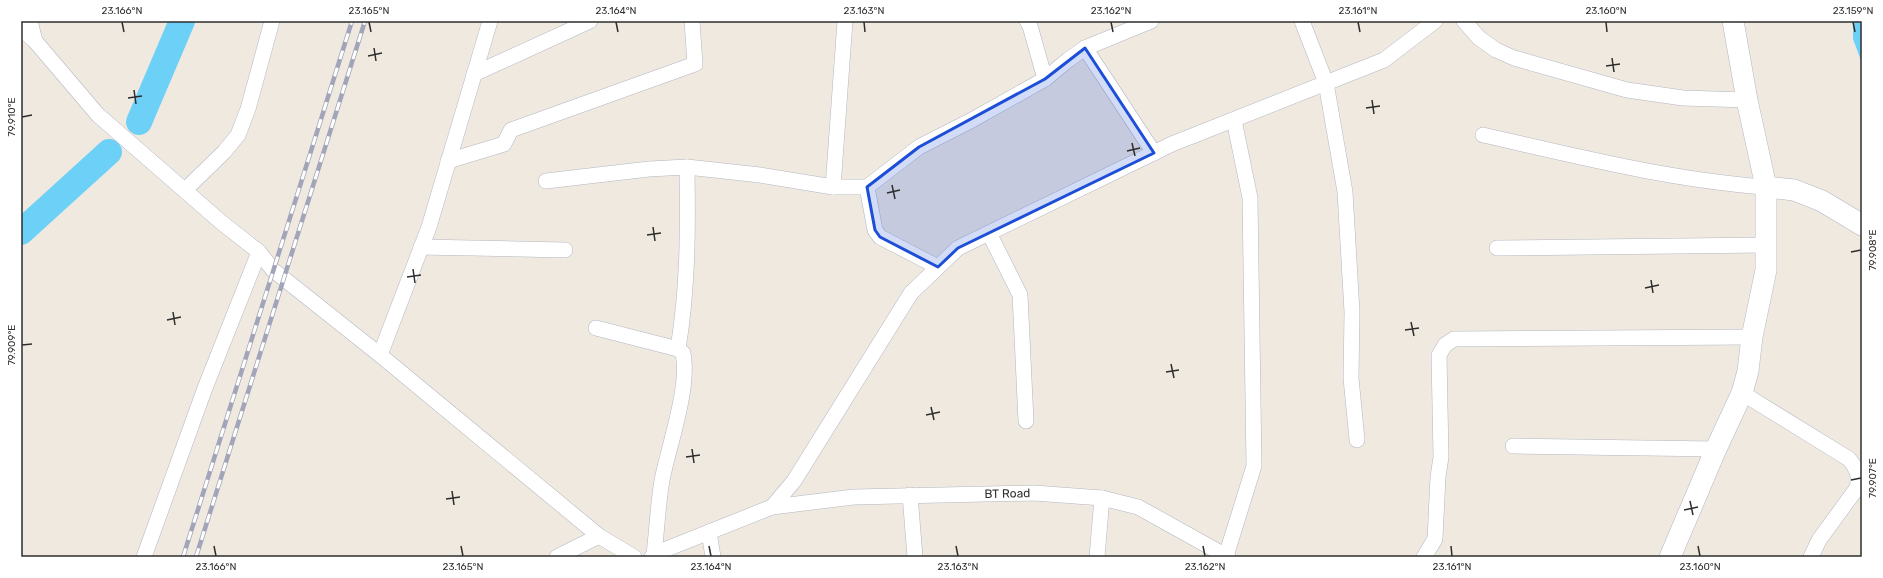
<svg xmlns="http://www.w3.org/2000/svg" width="1883" height="578" font-family="Rubik,sans-serif">
	<style>
		.water { fill: #6dd1f7 }
		.lines { fill: none; stroke-linecap: round; stroke-linejoin: round }
		.river { stroke: #6dd1f7; stroke-width: 26 }
		.street-casing { stroke: #b4b6c2; stroke-width: 16 }
		.secondary-casing { stroke: #b4b6c2; stroke-width: 22 }
		.street { stroke: #fff; stroke-width: 15 }
		.secondary { stroke: #fff; stroke-width: 21 }
		.rail-casing { stroke: #a2a5b9; stroke-width: 4.5 }
		.rail { stroke: #fff; stroke-width: 3; stroke-dasharray: 9; stroke-linecap: butt }
		.marked { fill: #1d4ed8; fill-opacity: 0.2; stroke: #1d4ed8; stroke-width: 3; stroke-linejoin: round }
		.ticks { fill: none; stroke: #2e2e2e; stroke-width: 1.5 }
		.labels { text-anchor: middle; dominant-baseline: central; stroke-width: 3; stroke-linejoin: round; paint-order: stroke }
		.street-label { font-size: 12px; fill: #2e2e2e; stroke: #fff }
		.neatline { fill: none; stroke: #2e2e2e; stroke-width: 1.5 }
		.ticks-label { font-size: 10px; text-anchor: middle; fill: #2e2e2e }
	</style>
	<rect width="100%" height="100%" fill="#f0e9e0"/>
	<polygon class="water" points="1853,21 1862,21 1862,63 1853,39"/>
	<g class="lines">
		<g class="river">
			<polyline points="139,122 182,21"/>
			<polyline points="21,232 109,152"/>
		</g>
		<defs>
			<g id="street">
				<polyline points="30,21 35,41"/>
				<polyline points="1027,21 1030,26 1045,79"/>
				<polyline points="1302,21 1326,83 1345,192 1352,312 1351,378 1357,440"/>
				<polyline points="1464,21 1479,38 1496,50 1514,58 1627,90 1683,98 1747,100"/>
				<polyline points="21,29 35,41 98,115 221,222 259,252 273,270 380,355 599,536 634,557"/>
				<polyline points="1085,48 1154,153"/>
				<polyline points="474,74 590,21"/>
				<path d="M 1483,135 C 1576,156 1670,180 1766,187"/>
				<polyline points="448,161 504,144 511,130 695,64 692,21"/>
				<polyline points="546,181 649,169 687,167 760,175 833,187 867,187 919,147 972,120 1045,79 1068,60 1085,48 1151,21"/>
				<polyline points="833,187 845,21"/>
				<polyline points="867,187 875,230 880,237 938,267"/>
				<polyline points="185,190 224,152 238,135 248,109 272,21"/>
				<polyline points="989,233 1020,295 1026,421"/>
				<polyline points="421,247 565,250"/>
				<polyline points="1497,248 1767,245"/>
				<path d="M 596,328 L 678,349 L 683,353 C 690,387 669,445 662,480 C 658,504 657,529 654,554"/>
				<path d="M 678,349 C 688,287 688,230 687,167"/>
				<polyline points="380,355 429,227 490,21"/>
				<path d="M 1742,393 L 1849,459 C 1857,469 1860,475 1857,488 L 1819,540 L 1811,557"/>
				<polyline points="1513,446 1716,449"/>
				<polyline points="910,495 915,557"/>
				<path id="s1" d="M 772,507 L 854,497 L 1034,493 L 1102,498 L 1138,507 L 1228,557"/>
				<polyline points="709,532 713,557"/>
				<polyline points="1226,556 1254,466 1250,198 1234,120"/>
				<polyline points="144,557 205,388 259,252"/>
				<polyline points="557,557 599,536"/>
				<polyline points="652,557 654,554 772,507 794,481 911,293 958,248 1172,144 1384,60 1435,21"/>
				<polyline points="1097,557 1102,498"/>
				<polyline points="1424,557 1435,539 1438,477 1441,457 1439,355 1445,345 1454,339 1752,337"/>
			</g>
			<g id="secondary">
				<polyline points="1766,187 1794,190 1822,201 1862,225"/>
				<polyline points="1670,557 1716,449 1742,393 1748,371 1752,337 1766,270 1766,187 1747,100 1733,21"/>
			</g>
		</defs>
		<use href="#street" class="street-casing"/>
		<use href="#secondary" class="secondary-casing"/>
		<use href="#street" class="street"/>
		<use href="#secondary" class="secondary"/>
		<defs>
			<g id="rail">
				<polyline points="183,557 352,21"/>
				<polyline points="196,557 365,21"/>
			</g>
		</defs>
		<use href="#rail" class="rail-casing"/>
		<use href="#rail" class="rail"/>
	</g>
	<path class="marked" d="M 1085,48 L 1154,153 L 958,248 L 938,267 L 880,237 L 875,230 L 867,187 L 919,147 L 1045,79 Z"/>
	<path class="ticks" d="M 122,22 L 124,32M 369,22 L 371,32M 616,22 L 618,32M 864,22 L 865,32M 1111,22 L 1113,32M 1358,22 L 1360,32M 1606,22 L 1607,32M 1853,22 L 1855,32M 374,48 L 376,61M 368,56 L 382,53M 1612,58 L 1614,72M 1606,66 L 1620,64M 134,90 L 136,104M 128,98 L 142,96M 1372,100 L 1374,114M 1366,108 L 1380,106M 22,117 L 32,115M 1132,143 L 1135,156M 1127,151 L 1140,148M 892,185 L 895,199M 887,193 L 900,190M 653,227 L 655,241M 647,235 L 661,233M 1851,252 L 1861,250M 413,269 L 415,283M 407,277 L 421,275M 1651,280 L 1653,293M 1645,288 L 1659,285M 173,312 L 175,325M 167,320 L 181,317M 1411,322 L 1414,336M 1405,330 L 1419,328M 22,345 L 32,344M 1171,364 L 1174,378M 1166,372 L 1179,370M 931,407 L 934,420M 926,415 L 940,412M 692,449 L 694,463M 686,457 L 700,455M 1851,480 L 1861,478M 452,491 L 454,505M 446,499 L 460,497M 1690,501 L 1693,515M 1684,510 L 1698,507M 214,546 L 216,556M 461,546 L 463,556M 709,546 L 711,556M 956,546 L 958,556M 1203,546 L 1205,556M 1451,546 L 1452,556M 1698,546 L 1700,556"/>
	<g class="labels">
		<g class="street-label">
			<text stroke="none"><textPath href="#s1" startOffset="236">BT Road</textPath></text>
		</g>
	</g>
	<rect width="1883" height="578" fill="none" stroke="#ffffff" stroke-width="44"/>
	<rect x="22" y="22" width="1839" height="534" class="neatline"/>
	<g class="ticks-label">
		<text x="122" y="14">23.166°N</text>
		<text x="369" y="14">23.165°N</text>
		<text x="616" y="14">23.164°N</text>
		<text x="864" y="14">23.163°N</text>
		<text x="1111" y="14">23.162°N</text>
		<text x="1358" y="14">23.161°N</text>
		<text x="1606" y="14">23.160°N</text>
		<text x="1853" y="14">23.159°N</text>
		<text transform="translate(11 117) rotate(-90)" y="4">79.910°E</text>
		<text transform="translate(1872 250) rotate(-90)" y="4">79.908°E</text>
		<text transform="translate(11 345) rotate(-90)" y="4">79.909°E</text>
		<text transform="translate(1872 478) rotate(-90)" y="4">79.907°E</text>
		<text x="216" y="570">23.166°N</text>
		<text x="463" y="570">23.165°N</text>
		<text x="711" y="570">23.164°N</text>
		<text x="958" y="570">23.163°N</text>
		<text x="1205" y="570">23.162°N</text>
		<text x="1452" y="570">23.161°N</text>
		<text x="1700" y="570">23.160°N</text>
	</g>
</svg>
